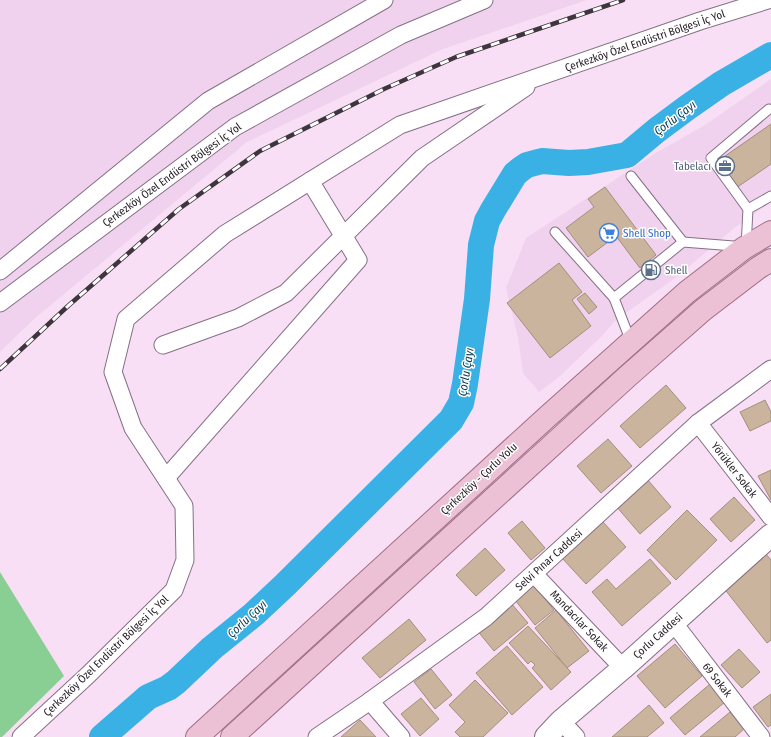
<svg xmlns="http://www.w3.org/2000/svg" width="771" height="737" font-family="'Fira Sans Condensed',sans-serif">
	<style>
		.built { fill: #f0d2ee }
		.green { fill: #89ce92 }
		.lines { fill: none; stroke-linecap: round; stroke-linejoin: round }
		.river { stroke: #3ab1e5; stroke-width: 26 }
		.building { fill: #cab49d; stroke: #a48f79 }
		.lane-casing { stroke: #857084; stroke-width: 11 }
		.street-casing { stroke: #857084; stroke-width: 19 }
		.secondary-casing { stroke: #857084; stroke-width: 24 }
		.primary-casing { stroke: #9f6d85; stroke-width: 24 }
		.lane { stroke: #fff; stroke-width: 9 }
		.street { stroke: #fff; stroke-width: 17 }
		.secondary { stroke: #fff; stroke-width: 22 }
		.primary { stroke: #edc1d5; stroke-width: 22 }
		.rail-casing { stroke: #3f353e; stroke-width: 4.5 }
		.rail { stroke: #fff; stroke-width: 3; stroke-dasharray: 9; stroke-linecap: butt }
		.labels { text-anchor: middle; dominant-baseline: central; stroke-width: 3; stroke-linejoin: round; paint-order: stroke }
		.street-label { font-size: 11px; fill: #241c24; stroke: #fff }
		.service-label { font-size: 11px; fill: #4e5e75; stroke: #fff; text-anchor: end }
		.shop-label { font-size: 11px; fill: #366cbe; stroke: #fff; text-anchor: start }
		.water-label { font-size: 12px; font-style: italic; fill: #063a50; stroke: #fff }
	</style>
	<rect width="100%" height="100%" fill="#f8dff6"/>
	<g class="built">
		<polygon points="0,0 587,0 443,49 247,142 33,320 0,352"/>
		<polygon points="771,79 771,202 733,229 678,276 616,320 603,335 559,377 539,392 523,373 518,338 506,288 526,238 654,154 705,125"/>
	</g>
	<polygon class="green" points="0,572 64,676 2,737 0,737"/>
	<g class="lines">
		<polyline class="river" points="102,737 148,697 168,688 176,682 212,648 254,614 285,585 451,420 461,403 465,384 477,299 481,245 487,221 493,210 515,174 521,169 527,165 542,161 569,163 588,162 627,155 657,130 688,107 721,84 771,55"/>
	</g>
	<g class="building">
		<polygon points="771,124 771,164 736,188 718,161"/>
		<polygon points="605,187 656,255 640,268 616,236 588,257 566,228 594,207 588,199"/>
		<polygon points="559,263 582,292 572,300 591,326 550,358 507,303"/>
		<polygon points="585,293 597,307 589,314 577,299"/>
		<polygon points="666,385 686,408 640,448 620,426"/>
		<polygon points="765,400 771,412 771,421 750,431 740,412"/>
		<polygon points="608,439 632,466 601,493 577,466"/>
		<polygon points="771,470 771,500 758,476"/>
		<polygon points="647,479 671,507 640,534 616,506"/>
		<polygon points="734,497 755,520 731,542 710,519"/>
		<polygon points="687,510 717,540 676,580 647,550"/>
		<polygon points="522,521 545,548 531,560 508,533"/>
		<polygon points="603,522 626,547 586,584 562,558"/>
		<polygon points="485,548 505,570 476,596 456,575"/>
		<polygon points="766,554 771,560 771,640 767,643 723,587"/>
		<polygon points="650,559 671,583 622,626 592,592 607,579 616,589"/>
		<polygon points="534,585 554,610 535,625 515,600"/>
		<polygon points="510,602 528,623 494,651 476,629"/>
		<polygon points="556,610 589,651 567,668 535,628"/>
		<polygon points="409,619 426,640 380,678 362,658"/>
		<polygon points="528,626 571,672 551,690 532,668 535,665 531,661 528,664 509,643"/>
		<polygon points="675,644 702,676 665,708 637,676"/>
		<polygon points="507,646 543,687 512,715 476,673"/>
		<polygon points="739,649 760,672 742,688 721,665"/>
		<polygon points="431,669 452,695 435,709 414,682"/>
		<polygon points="475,680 508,713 483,737 460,737 455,732 465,722 449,705"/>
		<polygon points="710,684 725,702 685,735 670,718"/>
		<polygon points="771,694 771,725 768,727 753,707"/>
		<polygon points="421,698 439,719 420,736 401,714"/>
		<polygon points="649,705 664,723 647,737 612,737"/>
		<polygon points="730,712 744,729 735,737 700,737"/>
		<polygon points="360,720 376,737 341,737"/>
	</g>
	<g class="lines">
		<defs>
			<g id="lane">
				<polyline points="631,176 683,242"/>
				<polyline points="748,209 711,158 769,109"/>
				<polyline points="555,232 614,298"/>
				<polyline points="631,342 614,298 683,242 746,247 748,209 771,196"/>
			</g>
			<g id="street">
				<polyline points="0,271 208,101 384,0"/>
				<polyline points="0,303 235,127 401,35 484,0"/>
				<polyline points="163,345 238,318 286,293 422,158 526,87"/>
				<polyline points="698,423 771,517"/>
				<polyline points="166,478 358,260 310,181"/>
				<polyline points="534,574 623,668"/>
				<polyline points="673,622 761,737"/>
				<polyline points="370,701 401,737"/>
				<polyline points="561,721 576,737"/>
				<polyline points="21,737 88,675 174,590 185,560 184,506 133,428 113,372 126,319 225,234 400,125 700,21 768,0"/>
				<polyline points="317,737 370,701 486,617 698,423 771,369"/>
			</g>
			<polyline id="secondary" points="546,737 561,721 623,668 771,535"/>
			<g id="primary">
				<polyline points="197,737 547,417 687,292 744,248 771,232"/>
				<polyline points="232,737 628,376 703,310 758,268 771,260"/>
			</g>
		</defs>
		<use href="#lane" class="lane-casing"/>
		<use href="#street" class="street-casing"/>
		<use href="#secondary" class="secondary-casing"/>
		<use href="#primary" class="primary-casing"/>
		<use href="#lane" class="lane"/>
		<use href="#street" class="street"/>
		<use href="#secondary" class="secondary"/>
		<use href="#primary" class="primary"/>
		<defs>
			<polyline id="rail" points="0,369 68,306 179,209 260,151 384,89 456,57 623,0"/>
		</defs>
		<use href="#rail" class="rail-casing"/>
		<use href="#rail" class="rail"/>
	</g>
	<defs>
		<symbol id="office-ring" viewBox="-11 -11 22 22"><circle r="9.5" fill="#fff" stroke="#5c6f8a" stroke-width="1.5"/><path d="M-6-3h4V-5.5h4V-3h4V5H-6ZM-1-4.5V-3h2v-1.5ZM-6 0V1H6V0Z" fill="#5c6f8a"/></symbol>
		<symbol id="supermarket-ring" viewBox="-11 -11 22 22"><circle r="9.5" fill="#fff" stroke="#3f7fe0" stroke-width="1.5"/><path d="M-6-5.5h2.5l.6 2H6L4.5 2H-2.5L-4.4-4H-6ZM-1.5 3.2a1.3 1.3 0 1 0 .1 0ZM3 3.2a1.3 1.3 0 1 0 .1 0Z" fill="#3f7fe0"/></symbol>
		<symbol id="fuel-ring" viewBox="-11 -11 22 22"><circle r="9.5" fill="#fff" stroke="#5c6f8a" stroke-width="1.5"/><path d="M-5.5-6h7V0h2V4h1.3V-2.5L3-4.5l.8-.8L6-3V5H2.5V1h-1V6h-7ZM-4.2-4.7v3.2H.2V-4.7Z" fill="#5c6f8a"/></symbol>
	</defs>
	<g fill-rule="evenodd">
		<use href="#office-ring" x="714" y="155" width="22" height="22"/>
		<use href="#supermarket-ring" x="598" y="222" width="22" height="22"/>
		<use href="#fuel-ring" x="640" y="259" width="22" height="22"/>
	</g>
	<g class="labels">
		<g class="street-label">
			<text transform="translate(645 41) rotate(-19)">Çerkezköy Özel Endüstri Bölgesi İç Yol</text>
			<text transform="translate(172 175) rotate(-36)">Çerkezköy Özel Endüstri Bölgesi İç Yol</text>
			<text transform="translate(734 470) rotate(52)">Yörükler Sokak</text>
			<text transform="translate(479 479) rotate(-43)">Çerkezköy - Çorlu Yolu</text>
			<text transform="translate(549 560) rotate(-42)">Selvi Pınar Caddesi</text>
			<text transform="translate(579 621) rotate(47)">Mandacılar Sokak</text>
			<text transform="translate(658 636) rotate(-42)">Çorlu Caddesi</text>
			<text transform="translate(106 656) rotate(-44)">Çerkezköy Özel Endüstri Bölgesi İç Yol</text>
			<text transform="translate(717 680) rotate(52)">69 Sokak</text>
		</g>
		<g class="service-label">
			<text x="711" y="166">Tabelacı</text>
			<text x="665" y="270" text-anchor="start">Shell</text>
		</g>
		<g class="shop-label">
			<text x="623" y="233">Shell Shop</text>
		</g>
		<g class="water-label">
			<text transform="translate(675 118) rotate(-37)">Çorlu Çayı</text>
			<text transform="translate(466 372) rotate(-81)">Çorlu Çayı</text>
			<text transform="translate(247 619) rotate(-43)">Çorlu Çayı</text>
		</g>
	</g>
</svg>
